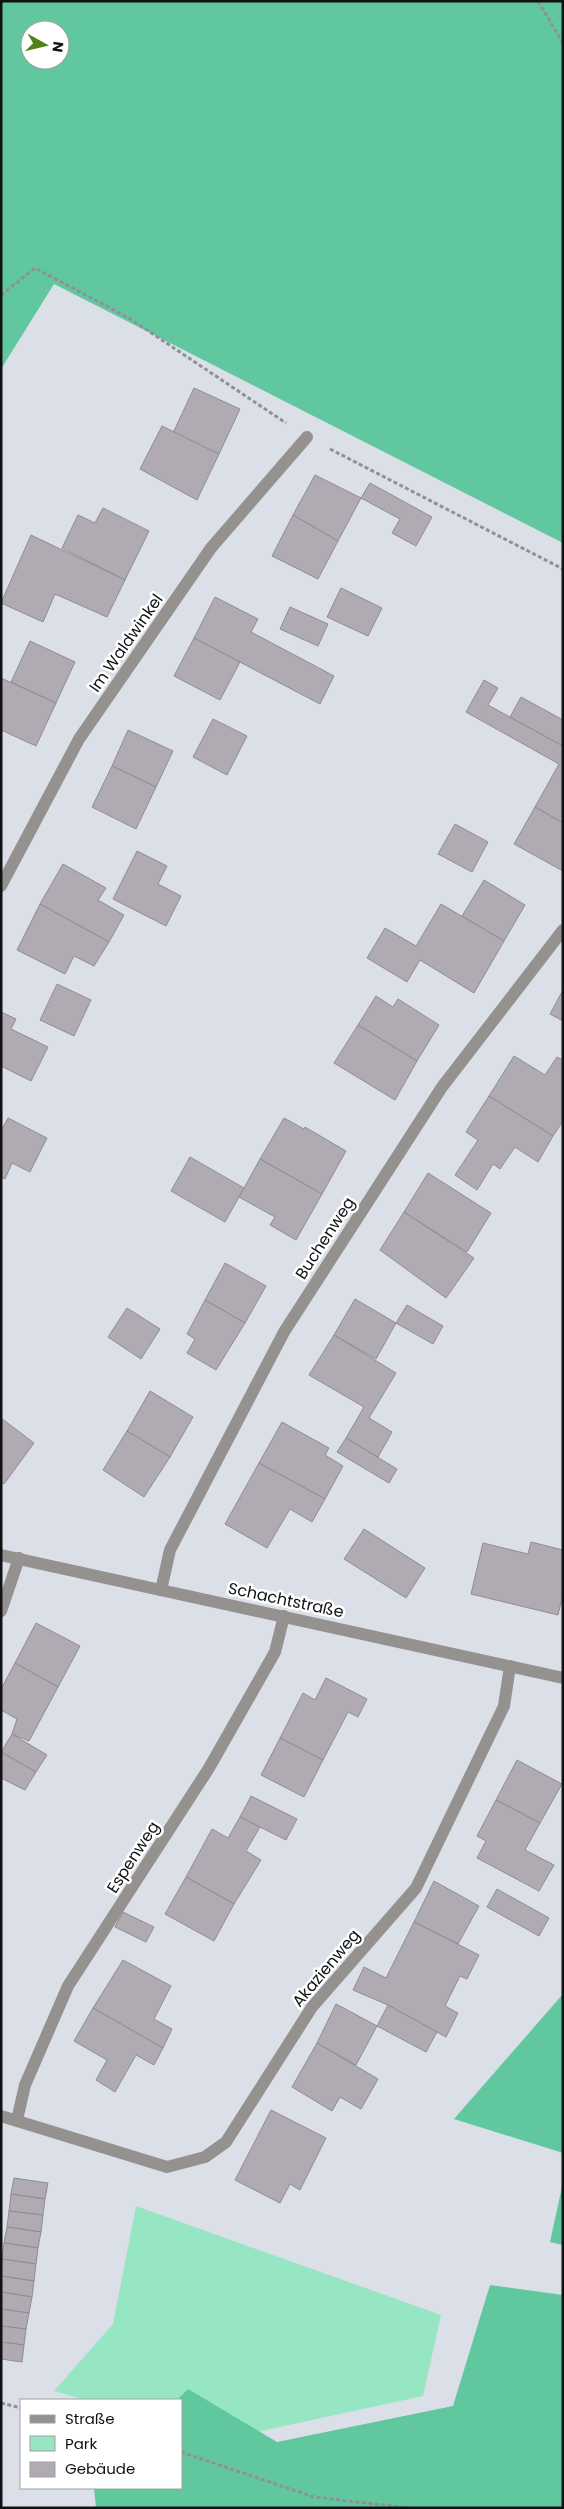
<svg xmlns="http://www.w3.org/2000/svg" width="564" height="2509" font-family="Poppins,sans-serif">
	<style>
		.green { fill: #96e6c3 }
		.forest { fill: #61c79e; fill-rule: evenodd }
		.building { fill: #b0aab2; stroke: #918c93 }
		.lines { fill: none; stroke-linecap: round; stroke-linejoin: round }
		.path { stroke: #8e9297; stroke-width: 3; stroke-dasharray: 4 2.5; stroke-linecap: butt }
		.street { stroke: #94918e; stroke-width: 12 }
		.labels { text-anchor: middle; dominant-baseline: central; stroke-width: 5; stroke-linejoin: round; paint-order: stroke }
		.street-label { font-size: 16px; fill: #101214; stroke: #fff }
	</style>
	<rect width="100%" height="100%" fill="#dbdfe7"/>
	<polygon class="green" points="136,2206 441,2315 423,2396 219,2440 181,2400 86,2400 54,2391 113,2324"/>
	<g class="forest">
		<path d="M 1,1 L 563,1 L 563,543 L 54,284 L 1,369 ZM 30,30 L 60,30 L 60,60 L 30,60 Z"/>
		<polygon points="563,1994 563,2153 454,2119"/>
		<polygon points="563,2182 563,2245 550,2242"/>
		<polygon points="490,2285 563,2295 563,2508 96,2508 94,2488 181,2488 181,2400 177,2400 188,2389 277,2442 453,2406"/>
	</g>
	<g class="building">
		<polygon points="194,388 240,409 219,454 173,433"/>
		<polygon points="162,426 219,454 197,500 140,469"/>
		<polygon points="315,475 361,498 338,541 293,515"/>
		<polygon points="370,483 432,517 416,546 392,533 400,519 361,498"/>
		<polygon points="103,508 149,531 125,580 62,548 78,515 95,523"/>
		<polygon points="293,515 338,541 318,579 272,556"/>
		<polygon points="31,535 125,580 107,617 55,594 43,622 1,603"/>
		<polygon points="341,588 382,608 368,636 327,617"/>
		<polygon points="215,597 258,619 251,632 334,676 320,704 194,638"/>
		<polygon points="290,607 328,624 318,646 280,629"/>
		<polygon points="194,638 240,662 220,700 174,676"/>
		<polygon points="30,641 75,662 56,703 11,682"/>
		<polygon points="1,678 56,703 36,746 1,730"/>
		<polygon points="484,680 498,688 488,705 563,746 563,823 535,807 559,764 466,712"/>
		<polygon points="521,697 563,720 563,746 510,717"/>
		<polygon points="213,719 247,736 227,775 193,757"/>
		<polygon points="128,730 173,751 156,787 112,766"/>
		<polygon points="112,766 156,787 136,829 92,807"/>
		<polygon points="535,807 563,823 563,871 514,844"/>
		<polygon points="455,824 488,842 472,872 438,854"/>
		<polygon points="137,851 167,866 158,884 181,896 166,926 113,899"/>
		<polygon points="63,864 106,888 98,900 124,915 109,942 40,904"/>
		<polygon points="484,880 525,905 504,941 462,916"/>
		<polygon points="40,904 109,942 94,966 74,956 65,974 17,950"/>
		<polygon points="441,904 504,941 474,993 420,960 407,982 367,958 385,928 416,946"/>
		<polygon points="57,984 91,1000 74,1036 40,1020"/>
		<polygon points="563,990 563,1021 550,1014"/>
		<polygon points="376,996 393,1007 398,999 439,1025 417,1061 358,1025"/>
		<polygon points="1,1012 16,1019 11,1029 48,1047 31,1081 1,1066"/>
		<polygon points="358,1025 417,1061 395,1100 334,1063"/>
		<polygon points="514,1056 545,1075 557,1057 563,1060 563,1121 553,1136 489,1096"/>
		<polygon points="489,1096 553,1136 538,1162 515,1147 500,1169 493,1164 477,1190 455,1175 478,1140 466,1132"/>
		<polygon points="8,1118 47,1138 30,1172 12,1163 5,1179 1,1177 1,1131"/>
		<polygon points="284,1118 304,1129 305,1127 346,1151 322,1194 260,1159"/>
		<polygon points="190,1157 244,1188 225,1222 171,1191"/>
		<polygon points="260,1159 322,1194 296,1240 270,1225 275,1217 239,1197"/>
		<polygon points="428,1173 491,1213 467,1252 404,1212"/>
		<polygon points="404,1212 474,1258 446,1298 380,1250"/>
		<polygon points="225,1263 266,1286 245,1323 205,1300"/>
		<polygon points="355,1299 396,1323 376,1359 334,1335"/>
		<polygon points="205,1300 245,1323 216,1370 187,1353 195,1339 187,1334"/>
		<polygon points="407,1305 443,1326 433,1344 396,1323"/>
		<polygon points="127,1308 160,1329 141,1359 108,1337"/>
		<polygon points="334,1335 396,1373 369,1418 392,1432 378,1457 346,1438 364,1407 309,1375"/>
		<polygon points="150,1391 193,1417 170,1457 127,1431"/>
		<polygon points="1,1418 34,1443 4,1484 1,1482"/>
		<polygon points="282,1422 329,1448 325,1455 343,1466 325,1499 259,1463"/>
		<polygon points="127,1431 170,1457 144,1497 103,1470"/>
		<polygon points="346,1438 397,1469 389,1483 337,1452"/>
		<polygon points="259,1463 325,1499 312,1522 290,1509 267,1548 225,1524"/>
		<polygon points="364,1529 425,1568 406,1598 344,1559"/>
		<polygon points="531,1542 563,1550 563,1594 558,1615 471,1594 483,1543 528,1554"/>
		<polygon points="36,1623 80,1646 58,1687 15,1663"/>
		<polygon points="15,1663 58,1687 29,1741 12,1734 17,1719 1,1710 1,1689"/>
		<polygon points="326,1678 367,1699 358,1717 348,1712 323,1760 280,1738 303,1693 315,1700"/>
		<polygon points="12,1734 47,1755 36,1772 1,1752"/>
		<polygon points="280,1738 323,1760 304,1797 261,1775"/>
		<polygon points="1,1752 36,1772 25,1790 1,1778"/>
		<polygon points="517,1760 562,1784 540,1823 496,1800"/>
		<polygon points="251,1796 297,1819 286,1840 240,1817"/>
		<polygon points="496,1800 540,1823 525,1850 554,1865 539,1891 477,1858 486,1841 477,1836"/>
		<polygon points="240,1817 260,1827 246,1851 261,1860 234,1904 186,1877 212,1829 228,1838"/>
		<polygon points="186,1877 234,1904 214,1941 165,1914"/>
		<polygon points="434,1881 479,1906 458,1944 414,1922"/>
		<polygon points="497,1889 549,1918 539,1936 487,1907"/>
		<polygon points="123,1912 154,1927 146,1942 115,1927"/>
		<polygon points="414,1922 479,1955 467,1979 460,1976 445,2006 458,2013 446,2037 388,2005 353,1990 364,1967 386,1978"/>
		<polygon points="123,1960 171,1986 154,2019 172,2029 163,2048 93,2008"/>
		<polygon points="336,2004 377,2026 356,2065 317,2043"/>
		<polygon points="388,2005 437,2032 426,2052 377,2026"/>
		<polygon points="93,2008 163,2048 154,2065 136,2055 115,2092 96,2080 107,2060 74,2041"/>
		<polygon points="317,2043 378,2079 361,2109 340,2097 332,2111 292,2087"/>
		<polygon points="271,2110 326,2138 300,2190 290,2184 280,2203 235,2180"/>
		<polygon points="14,2178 48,2183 45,2199 11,2194"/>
		<polygon points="11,2194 45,2199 43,2215 9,2211"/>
		<polygon points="9,2211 43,2215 41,2232 7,2227"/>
		<polygon points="7,2227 41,2232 38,2248 4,2243"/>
		<polygon points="4,2243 38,2248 36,2264 2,2259"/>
		<polygon points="2,2259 36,2264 34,2281 1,2276"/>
		<polygon points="1,2276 34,2281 32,2297 1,2292"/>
		<polygon points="1,2292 32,2297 29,2313 1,2309"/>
		<polygon points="1,2309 29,2313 26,2329 1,2326"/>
		<polygon points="1,2326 26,2329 24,2345 1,2342"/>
		<polygon points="1,2342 24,2345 22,2362 1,2359"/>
	</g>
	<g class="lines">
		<g class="path">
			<polyline points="538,1 563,43"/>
			<polyline points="1,2 2,1"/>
			<polyline points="1,295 35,268 129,318 286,423"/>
			<polyline points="330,449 563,569"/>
			<polyline points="1,2403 21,2408"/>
			<polyline points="181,2452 314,2497 408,2508"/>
		</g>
		<g class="street">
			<polyline points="1,886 79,739 211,548 307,437"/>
			<polyline points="1,1555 563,1678"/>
			<polyline points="161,1590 170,1550 284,1332 442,1087 563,930"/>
			<polyline points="1,1611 19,1558"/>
			<polyline points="1,2116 167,2167 205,2157 226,2142 312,2007 416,1888 504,1706 510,1666"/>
			<polyline points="17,2120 25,2085 68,1986 209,1768 275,1652 284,1616"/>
		</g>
	</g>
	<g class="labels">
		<g class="street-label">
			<text transform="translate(126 643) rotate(-55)">Im Waldwinkel</text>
			<text transform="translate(325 1238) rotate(-57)">Buchenweg</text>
			<text transform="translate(286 1600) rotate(12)">Schachtstraße</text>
			<text transform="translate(133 1857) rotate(-57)">Espenweg</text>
			<text transform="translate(326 1968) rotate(-50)">Akazienweg</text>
		</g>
	</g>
	<rect width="564" height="2509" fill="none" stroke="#101214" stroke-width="5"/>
	<rect x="20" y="2399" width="162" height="90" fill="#ffffff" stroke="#9fa0a1"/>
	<rect x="30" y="2415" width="25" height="8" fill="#94918e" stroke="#9fa0a1"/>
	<text x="65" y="2424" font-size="15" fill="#101214">Straße</text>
	<rect x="30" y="2436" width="25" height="15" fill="#96e6c3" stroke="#9fa0a1"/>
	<text x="65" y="2449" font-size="15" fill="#101214">Park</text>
	<rect x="30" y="2462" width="25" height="15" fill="#b0aab2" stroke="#9fa0a1"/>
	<text x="65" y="2474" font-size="15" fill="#101214">Gebäude</text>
	<g transform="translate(45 45) rotate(98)"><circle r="24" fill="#ffffff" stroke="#9fa0a1"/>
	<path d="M0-4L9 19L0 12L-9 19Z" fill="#508318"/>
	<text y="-8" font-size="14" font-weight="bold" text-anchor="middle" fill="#101214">N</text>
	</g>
</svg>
